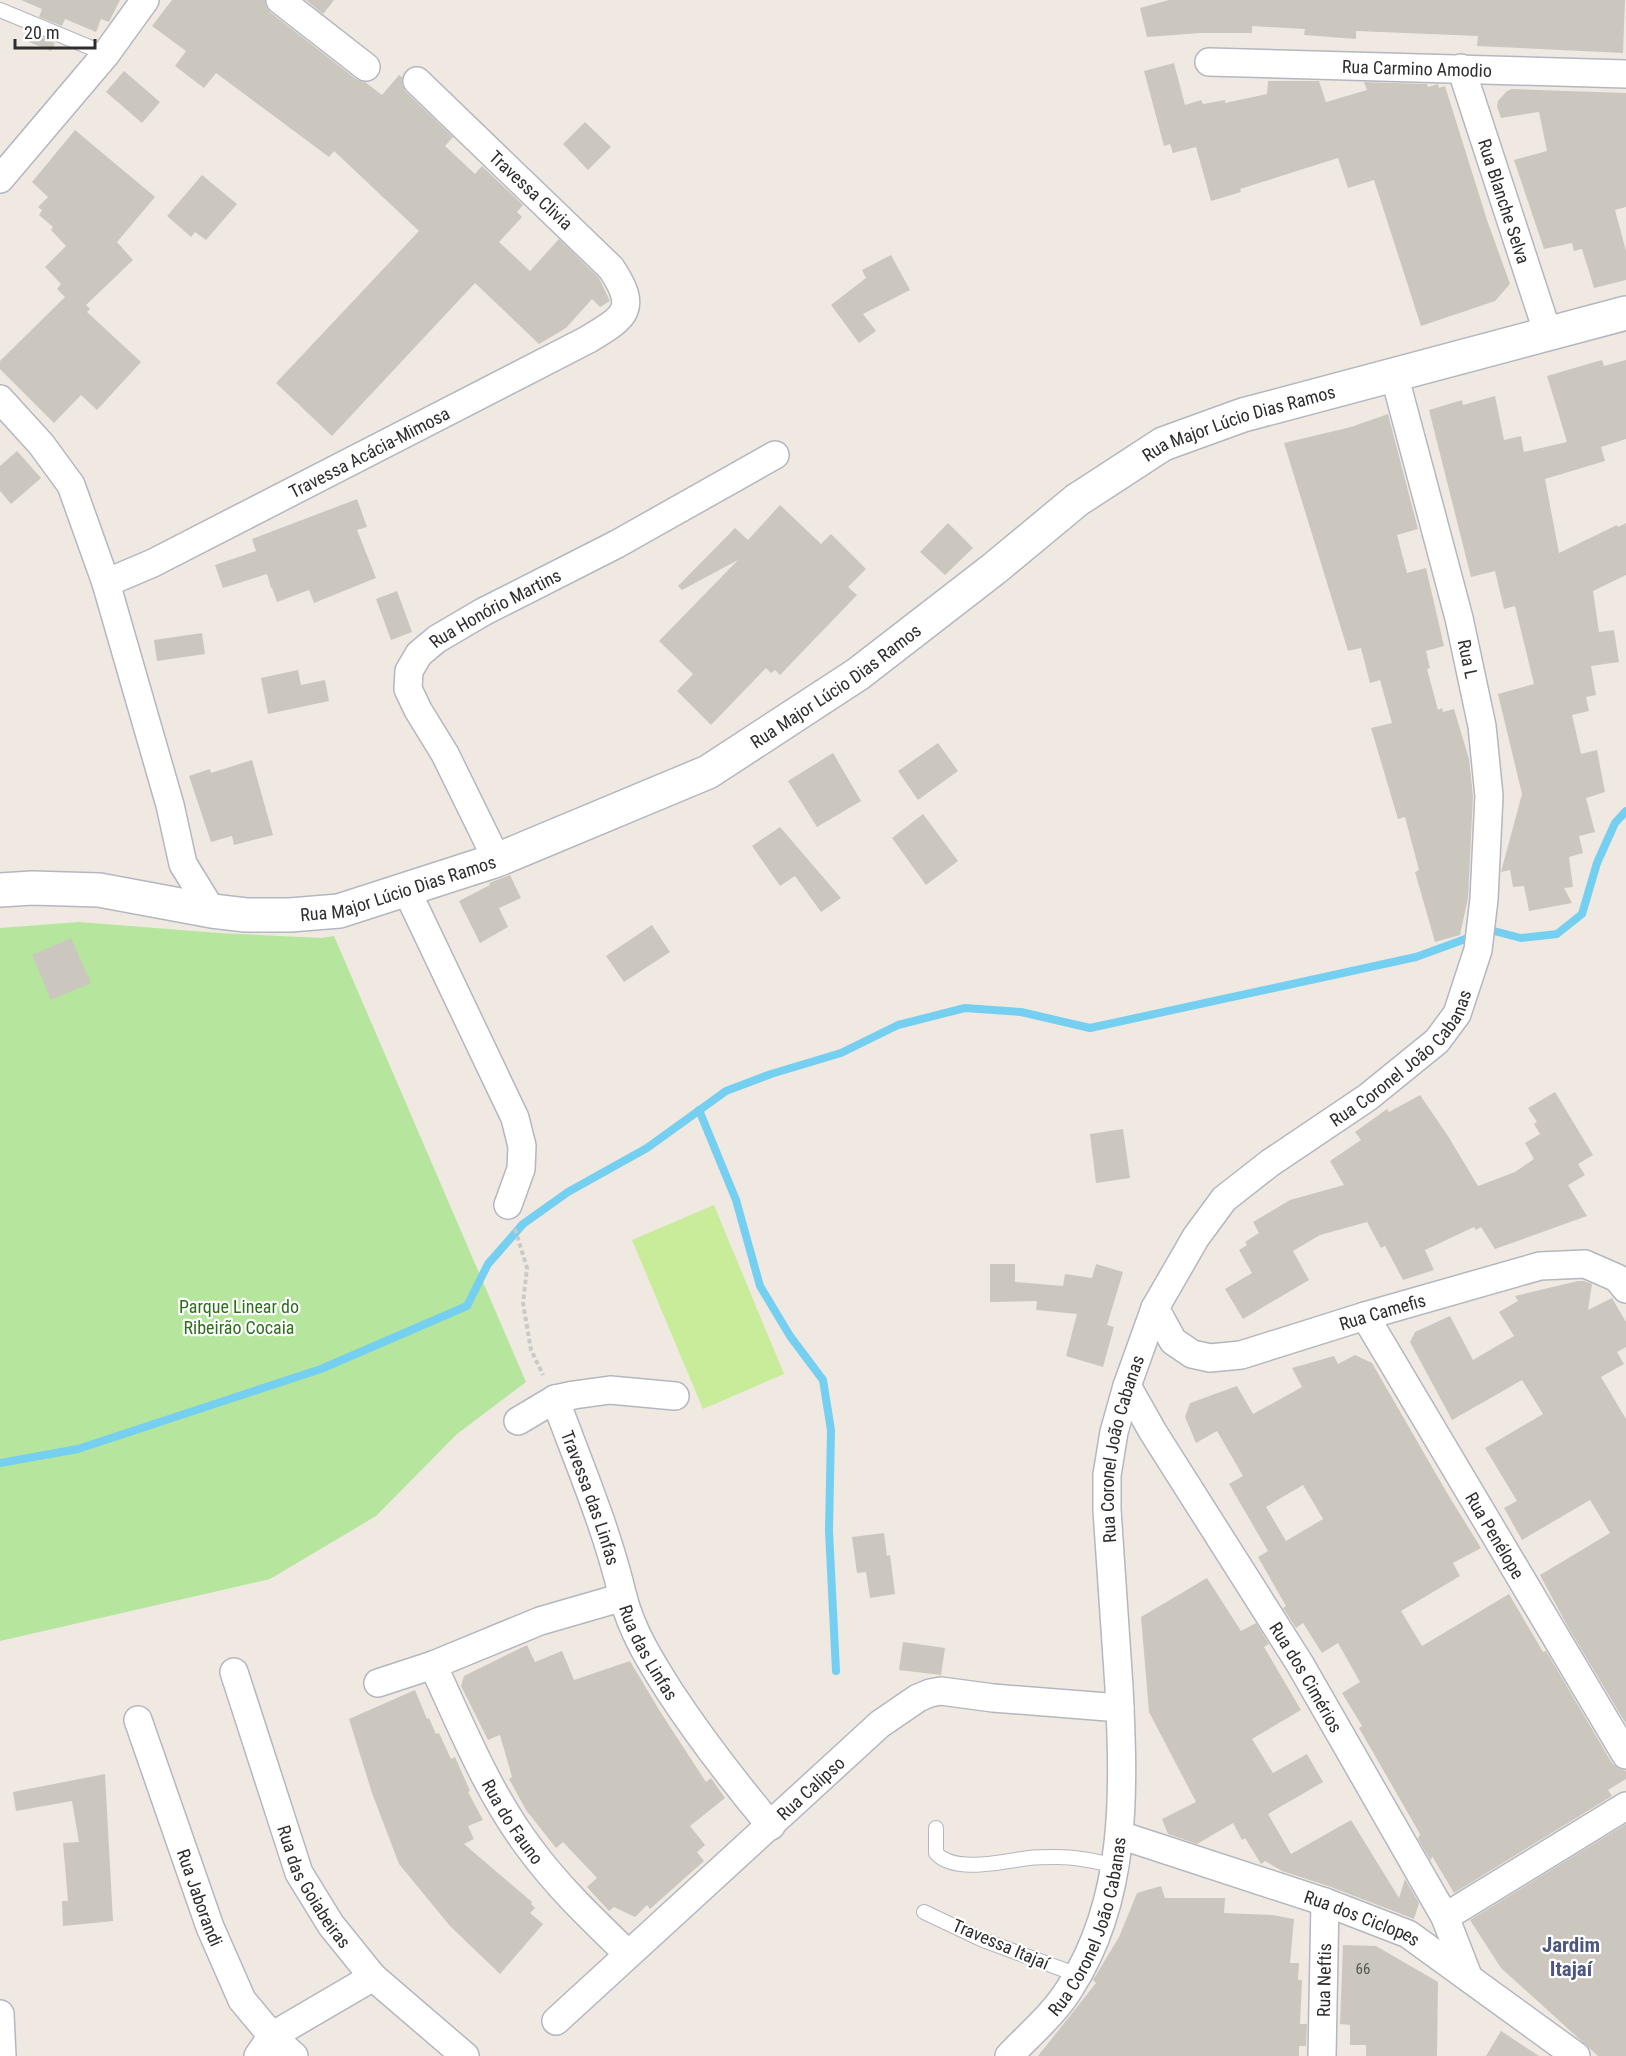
<svg xmlns="http://www.w3.org/2000/svg" width="1626" height="2056" font-family="'Roboto Condensed',sans-serif">
	<style>
		.green { fill: #b6e59e }
		.pitch { fill: #c9ec9a }
		.lines { fill: none; stroke-linecap: round; stroke-linejoin: round }
		.stream { stroke: #75cff0; stroke-width: 8 }
		.building { fill: #cbc7bf; fill-rule: evenodd }
		.service-casing { stroke: #b4b7c1; stroke-width: 16 }
		.minor-casing { stroke: #b4b7c1; stroke-width: 30 }
		.secondary-casing { stroke: #b4b7c1; stroke-width: 36 }
		.path { stroke: #c9c9c9; stroke-width: 4; stroke-dasharray: 4.5 3; stroke-linecap: butt }
		.service { stroke: #fff; stroke-width: 14 }
		.minor { stroke: #fff; stroke-width: 27 }
		.secondary { stroke: #fff; stroke-width: 33 }
		.labels { text-anchor: middle; dominant-baseline: central; stroke-width: 4.5; stroke-linejoin: round; paint-order: stroke }
		.number-label { font-size: 15px; fill: #555452 }
		.street-label { font-size: 18px; fill: #2e2e2e; stroke: #fff }
		.park-label { font-size: 18px; fill: #2c6e1b; stroke: #fff }
		.quarter-label { font-size: 21px; font-weight: bold; fill: #4d5680; stroke: #fff }
	</style>
	<rect width="100%" height="100%" fill="#efe9e1"/>
	<polygon class="green" points="79,922 219,933 322,938 334,936 526,1382 457,1434 376,1516 270,1579 0,1641 0,928"/>
	<polygon class="pitch" points="714,1205 784,1374 703,1409 632,1240"/>
	<g class="lines">
		<g class="stream">
			<polyline points="699,1110 736,1200 760,1286 790,1336 823,1380 831,1430 829,1531 836,1671"/>
			<polyline points="0,1463 78,1449 321,1369 467,1306 488,1264 523,1224 568,1192 647,1148 726,1091 771,1074 841,1053 898,1025 965,1008 1021,1012 1090,1028 1416,957 1490,930 1521,938 1557,934 1582,914 1597,863 1615,823 1626,811"/>
		</g>
	</g>
	<g class="building">
		<polygon points="21,0 120,0 109,22 101,19 96,32 65,19 62,26 39,17 42,9"/>
		<polygon points="172,0 265,0 266,6 270,12 356,79 365,82 382,95 399,75 402,77 402,85 406,92 453,137 445,146 475,174 482,166 523,205 517,212 522,217 499,242 530,271 559,239 599,278 610,301 600,307 592,299 566,328 539,344 475,283 332,436 276,383 419,231 334,151 329,157 216,73 204,88 175,66 186,51 152,26"/>
		<polygon points="306,0 334,0 323,14"/>
		<polygon points="1169,0 1625,0 1623,53 1477,46 1478,36 1356,31 1356,39 1304,35 1305,29 1252,26 1252,33 1200,33 1147,37 1140,8"/>
		<polygon points="33,33 55,43 51,51 29,42"/>
		<polygon points="1174,63 1185,105 1201,100 1203,104 1225,100 1225,103 1267,94 1268,81 1319,81 1326,102 1367,90 1364,82 1427,84 1428,87 1438,84 1439,88 1445,86 1487,220 1510,284 1495,301 1421,326 1374,180 1348,188 1338,158 1240,189 1241,192 1211,201 1196,147 1173,153 1170,144 1164,146 1144,71"/>
		<polygon points="124,71 160,102 142,123 106,92"/>
		<polygon points="1512,89 1626,93 1626,207 1615,210 1626,251 1626,280 1594,288 1582,249 1574,251 1572,243 1544,249 1514,160 1547,151 1539,112 1501,118 1497,106 1498,101 1507,91"/>
		<polygon points="585,122 611,147 588,170 563,144"/>
		<polygon points="75,130 155,197 117,242 133,260 86,305 90,309 87,312 141,362 97,410 81,395 54,423 0,369 0,361 65,297 57,289 61,284 45,267 66,246 51,230 53,227 39,215 42,210 38,207 48,197 32,182"/>
		<polygon points="202,175 237,204 206,240 195,232 191,237 167,216"/>
		<polygon points="891,255 910,290 863,314 876,331 859,343 831,305 866,278 862,270"/>
		<polygon points="1602,360 1604,366 1626,360 1626,439 1601,447 1605,461 1545,479 1559,553 1617,525 1618,527 1626,523 1626,575 1593,591 1599,632 1614,630 1619,662 1591,666 1596,695 1586,697 1589,711 1572,715 1581,754 1597,750 1605,792 1586,798 1595,832 1579,836 1583,853 1569,857 1573,887 1564,888 1572,903 1529,911 1524,886 1513,887 1510,870 1501,872 1522,794 1498,694 1534,684 1515,606 1504,609 1495,571 1471,577 1429,410 1462,400 1463,405 1495,396 1504,440 1521,436 1524,452 1567,442 1547,376"/>
		<polygon points="1388,414 1418,529 1397,535 1407,573 1426,568 1444,646 1426,651 1430,668 1427,669 1438,710 1442,708 1443,712 1454,709 1469,759 1473,796 1468,898 1460,935 1435,942 1415,872 1419,870 1405,817 1398,819 1371,728 1392,723 1380,680 1370,683 1361,648 1348,651 1284,443 1351,427"/>
		<polygon points="17,451 41,478 11,504 0,491 0,466"/>
		<polygon points="357,499 367,527 357,530 376,578 314,603 309,590 277,602 272,588 271,588 267,574 223,588 215,565 256,551 252,539"/>
		<polygon points="780,505 821,544 831,534 866,569 848,587 857,595 780,675 775,670 771,673 766,668 711,725 677,691 693,674 659,641 738,560 682,590 678,586 735,528 748,540"/>
		<polygon points="948,523 973,548 945,575 920,552"/>
		<polygon points="397,591 412,632 391,640 376,599"/>
		<polygon points="202,633 205,654 157,661 154,640"/>
		<polygon points="298,670 301,685 325,680 329,701 268,714 261,678"/>
		<polygon points="938,743 958,771 918,800 898,771"/>
		<polygon points="833,753 861,801 817,827 788,781"/>
		<polygon points="252,760 273,835 234,845 232,836 211,842 189,776 210,769 211,773"/>
		<polygon points="923,814 958,861 926,885 892,838"/>
		<polygon points="780,827 841,898 821,912 795,876 780,886 752,846"/>
		<polygon points="510,875 521,898 499,908 508,927 480,943 459,901 490,885 489,883"/>
		<polygon points="652,925 670,952 624,982 606,956"/>
		<polygon points="71,938 91,983 51,1000 32,955"/>
		<polygon points="1555,1092 1593,1155 1578,1164 1585,1175 1568,1185 1587,1216 1495,1249 1481,1227 1476,1230 1474,1227 1425,1250 1434,1270 1403,1280 1385,1246 1381,1248 1367,1222 1320,1235 1293,1251 1309,1280 1243,1319 1225,1289 1252,1273 1239,1250 1247,1245 1245,1242 1259,1233 1253,1222 1290,1200 1344,1185 1330,1161 1361,1140 1355,1132 1387,1109 1389,1112 1420,1095 1448,1136 1478,1186 1515,1172 1534,1159 1525,1143 1540,1134 1534,1124 1537,1122 1528,1108"/>
		<polygon points="1123,1129 1130,1178 1096,1183 1090,1134"/>
		<polygon points="990,1264 1015,1264 1015,1282 1063,1286 1065,1274 1092,1278 1096,1264 1123,1272 1107,1325 1114,1327 1103,1367 1066,1356 1077,1314 1036,1310 1037,1301 990,1302"/>
		<polygon points="1578,1281 1584,1281 1592,1284 1588,1310 1612,1298 1626,1322 1626,1347 1617,1352 1624,1364 1601,1377 1626,1419 1626,1724 1568,1627 1540,1575 1610,1533 1590,1500 1522,1540 1504,1508 1517,1501 1485,1448 1543,1414 1522,1380 1452,1420 1410,1342 1415,1332 1450,1316 1473,1360 1514,1336 1499,1312 1518,1301 1515,1296"/>
		<path d="M 1355,1355 L 1372,1363 L 1447,1493 L 1481,1548 L 1453,1563 L 1460,1576 L 1401,1611 L 1422,1646 L 1509,1594 L 1543,1652 L 1546,1651 L 1612,1763 L 1618,1768 L 1626,1771 L 1626,1779 L 1608,1790 L 1612,1796 L 1454,1893 L 1432,1856 L 1431,1861 L 1418,1839 L 1420,1834 L 1359,1728 L 1362,1726 L 1342,1693 L 1360,1682 L 1338,1643 L 1322,1653 L 1303,1623 L 1296,1628 L 1283,1608 L 1286,1606 L 1258,1557 L 1268,1551 L 1229,1484 L 1243,1476 L 1217,1431 L 1196,1443 L 1185,1417 L 1190,1403 L 1237,1386 L 1253,1414 L 1302,1387 L 1292,1368 L 1334,1356 L 1338,1364 ZM 1303,1485 L 1323,1519 L 1286,1541 L 1266,1507 Z"/>
		<polygon points="884,1533 887,1556 890,1555 895,1594 870,1598 866,1572 857,1573 852,1537"/>
		<polygon points="1207,1578 1241,1631 1256,1623 1269,1644 1264,1647 1301,1710 1252,1739 1273,1773 1307,1754 1323,1782 1268,1814 1291,1854 1351,1820 1399,1898 1405,1879 1419,1903 1414,1919 1331,1887 1282,1871 1265,1861 1261,1864 1245,1838 1242,1840 1233,1823 1197,1844 1168,1834 1162,1819 1196,1802 1149,1712 1141,1617"/>
		<polygon points="903,1642 945,1648 941,1675 899,1670"/>
		<polygon points="527,1645 535,1662 562,1651 574,1680 630,1661 661,1713 706,1782 711,1778 725,1798 690,1826 705,1845 697,1852 704,1861 650,1909 647,1905 635,1917 614,1907 609,1911 587,1887 597,1878 563,1842 556,1848 526,1810 509,1779 512,1777 500,1735 488,1740 461,1686 464,1676"/>
		<polygon points="415,1690 427,1719 429,1718 436,1734 439,1733 451,1759 455,1757 470,1791 468,1792 483,1820 468,1826 474,1839 464,1844 532,1902 531,1904 535,1908 530,1913 543,1924 500,1974 450,1926 399,1864 372,1793 349,1719"/>
		<polygon points="105,1774 113,1921 63,1926 62,1901 68,1901 63,1843 79,1842 72,1801 16,1811 13,1792"/>
		<polygon points="1626,1824 1626,2056 1598,2056 1501,1968 1470,1920"/>
		<polygon points="1161,1886 1165,1898 1225,1898 1224,1913 1272,1915 1294,1919 1290,1963 1299,1963 1298,1980 1302,1980 1300,2024 1307,2024 1306,2046 1299,2046 1299,2056 1038,2056 1096,1983 1093,1980 1119,1937 1137,1893"/>
		<polygon points="1343,1945 1376,1946 1438,1982 1437,2056 1366,2056 1366,2045 1350,2045 1350,2025 1340,2024"/>
		<polygon points="1501,2031 1539,2056 1486,2056"/>
	</g>
	<g class="lines">
		<defs>
			<g id="service">
				<polyline points="0,10 106,54"/>
				<path d="M 936,1828 L 936,1853 C 954,1874 1005,1861 1029,1858 C 1038,1857 1048,1857 1057,1857 C 1078,1857 1096,1861 1116,1866"/>
				<polyline points="924,1912 983,1940 1078,1975"/>
			</g>
			<g id="minor">
				<polyline points="280,0 366,67"/>
				<path id="s1" d="M 1209,62 L 1626,74"/>
				<path id="s2" d="M 1461,68 L 1548,334"/>
				<polyline points="0,179 106,54 145,0"/>
				<polyline points="0,399 41,444 71,485 106,583 170,805 183,864 212,911"/>
				<path id="s3" d="M 106,583 L 153,563 L 587,340 C 625,317 639,310 611,268 L 417,81"/>
				<path id="s4" d="M 497,860 L 445,754 L 418,710 L 408,689 L 409,671 L 419,654 L 437,639 L 483,612 L 617,544 L 775,455"/>
				<polyline points="406,889 515,1118 522,1146 521,1169 508,1205"/>
				<path id="s5" d="M 1155,1308 L 1173,1341 L 1192,1354 L 1210,1358 L 1241,1355 L 1365,1316 L 1540,1266 L 1585,1264 L 1617,1278 L 1626,1289"/>
				<path id="s6" d="M 1365,1316 L 1626,1755"/>
				<path id="s7" d="M 1127,1386 L 1153,1432 L 1300,1664 L 1445,1917 L 1468,1976"/>
				<path id="s8" d="M 555,1399 C 579,1464 607,1529 623,1597"/>
				<polyline points="518,1421 555,1399 574,1395 610,1390 675,1396"/>
				<path id="s9" d="M 433,1665 C 462,1728 489,1795 531,1850 C 559,1888 594,1921 628,1954"/>
				<path id="s10" d="M 234,1672 L 299,1873 L 331,1925 L 373,1977 L 465,2056"/>
				<path id="s11" d="M 378,1683 L 433,1665 L 540,1621 L 623,1597 C 632,1632 651,1662 670,1692 C 701,1739 735,1783 771,1826"/>
				<path id="s12" d="M 138,1720 L 210,1927 L 242,2000 L 272,2036 L 294,2056"/>
				<path id="s13" d="M 1120,1835 L 1325,1902 L 1408,1934 L 1576,2056"/>
				<polyline points="1445,1917 1626,1806"/>
				<polyline points="0,2014 2,2056"/>
				<path id="s14" d="M 556,2021 L 880,1724 L 918,1698 L 930,1693 L 941,1691 L 993,1698 L 1120,1708"/>
				<polyline points="258,2056 272,2036 373,1977"/>
				<path id="s15" d="M 1009,2056 C 1029,2035 1055,2013 1070,1988 C 1128,1898 1124,1790 1119,1687 C 1115,1628 1111,1569 1107,1510 L 1107,1475 L 1114,1432 L 1127,1386 L 1155,1308 L 1196,1237 L 1224,1199 L 1270,1163 L 1368,1097 L 1437,1041 L 1457,1014 L 1478,950 L 1484,899 L 1489,796 L 1482,726 L 1459,618 L 1394,374"/>
				<path id="s16" d="M 1322,2056 L 1325,1902"/>
			</g>
			<g id="secondary">
				<path id="s17" d="M 0,890 L 32,888 L 99,890 L 212,911 L 246,915 L 290,915 L 339,911 L 497,860 L 708,772 L 858,674 L 995,568 L 1077,500 L 1163,444 L 1243,415 L 1626,313"/>
			</g>
		</defs>
		<use href="#service" class="service-casing"/>
		<use href="#minor" class="minor-casing"/>
		<use href="#secondary" class="secondary-casing"/>
		<polyline class="path" points="515,1229 527,1268 523,1303 531,1350 543,1375"/>
		<use href="#service" class="service"/>
		<use href="#minor" class="minor"/>
		<use href="#secondary" class="secondary"/>
	</g>
	<g class="labels">
		<g class="number-label">
			<text x="1363" y="1969">66</text>
		</g>
		<g class="street-label">
			<text stroke="none"><textPath href="#s1" startOffset="208">Rua Carmino Amodio</textPath></text>
			<text transform="translate(531 190) rotate(43)">Travessa Clivia</text>
			<text stroke="none"><textPath href="#s2" startOffset="140">Rua Blanche Selva</textPath></text>
			<text stroke="none"><textPath href="#s17" startOffset="1376">Rua Major Lúcio Dias Ramos</textPath></text>
			<text stroke="none"><textPath href="#s3" startOffset="294">Travessa Acácia-Mimosa</textPath></text>
			<text stroke="none"><textPath href="#s4" startOffset="320">Rua Honório Martins</textPath></text>
			<text transform="translate(1468 659) rotate(78)">Rua L</text>
			<text stroke="none"><textPath href="#s17" startOffset="890">Rua Major Lúcio Dias Ramos</textPath></text>
			<text stroke="none"><textPath href="#s17" startOffset="404">Rua Major Lúcio Dias Ramos</textPath></text>
			<text stroke="none"><textPath href="#s15" startOffset="1146">Rua Coronel João Cabanas</textPath></text>
			<text stroke="none"><textPath href="#s5" startOffset="258">Rua Camefis</textPath></text>
			<text stroke="none"><textPath href="#s15" startOffset="642">Rua Coronel João Cabanas</textPath></text>
			<text stroke="none"><textPath href="#s8" startOffset="105">Travessa das Linfas</textPath></text>
			<text stroke="none"><textPath href="#s6" startOffset="255">Rua Penélope</textPath></text>
			<text stroke="none"><textPath href="#s11" startOffset="321">Rua das Linfas</textPath></text>
			<text stroke="none"><textPath href="#s7" startOffset="342">Rua dos Cimérios</textPath></text>
			<text stroke="none"><textPath href="#s14" startOffset="345">Rua Calipso</textPath></text>
			<text stroke="none"><textPath href="#s9" startOffset="176">Rua do Fauno</textPath></text>
			<text stroke="none"><textPath href="#s10" startOffset="230">Rua das Goiabeiras</textPath></text>
			<text stroke="none"><textPath href="#s12" startOffset="188">Rua Jaborandi</textPath></text>
			<text stroke="none"><textPath href="#s13" startOffset="256">Rua dos Ciclopes</textPath></text>
			<text stroke="none"><textPath href="#s15" startOffset="156">Rua Coronel João Cabanas</textPath></text>
			<text transform="translate(1001 1944) rotate(23)">Travessa Itajaí</text>
			<text stroke="none"><textPath href="#s16" startOffset="76">Rua Neftis</textPath></text>
		</g>
		<g class="park-label">
			<text x="239" y="1306">Parque Linear do<tspan x="239" dy="21">Ribeirão Cocaia</tspan></text>
		</g>
		<g class="quarter-label">
			<text x="1571" y="1945">Jardim<tspan x="1571" dy="24">Itajaí</tspan></text>
		</g>
	</g>
	<path d="M15 39v9h80v-9" fill="none" stroke="#2e2e2e" stroke-width="3"/>
	<text x="24" y="39" font-size="18" fill="#2e2e2e" stroke="#ffffff" stroke-width="4.5" paint-order="stroke">20 m</text>
</svg>
